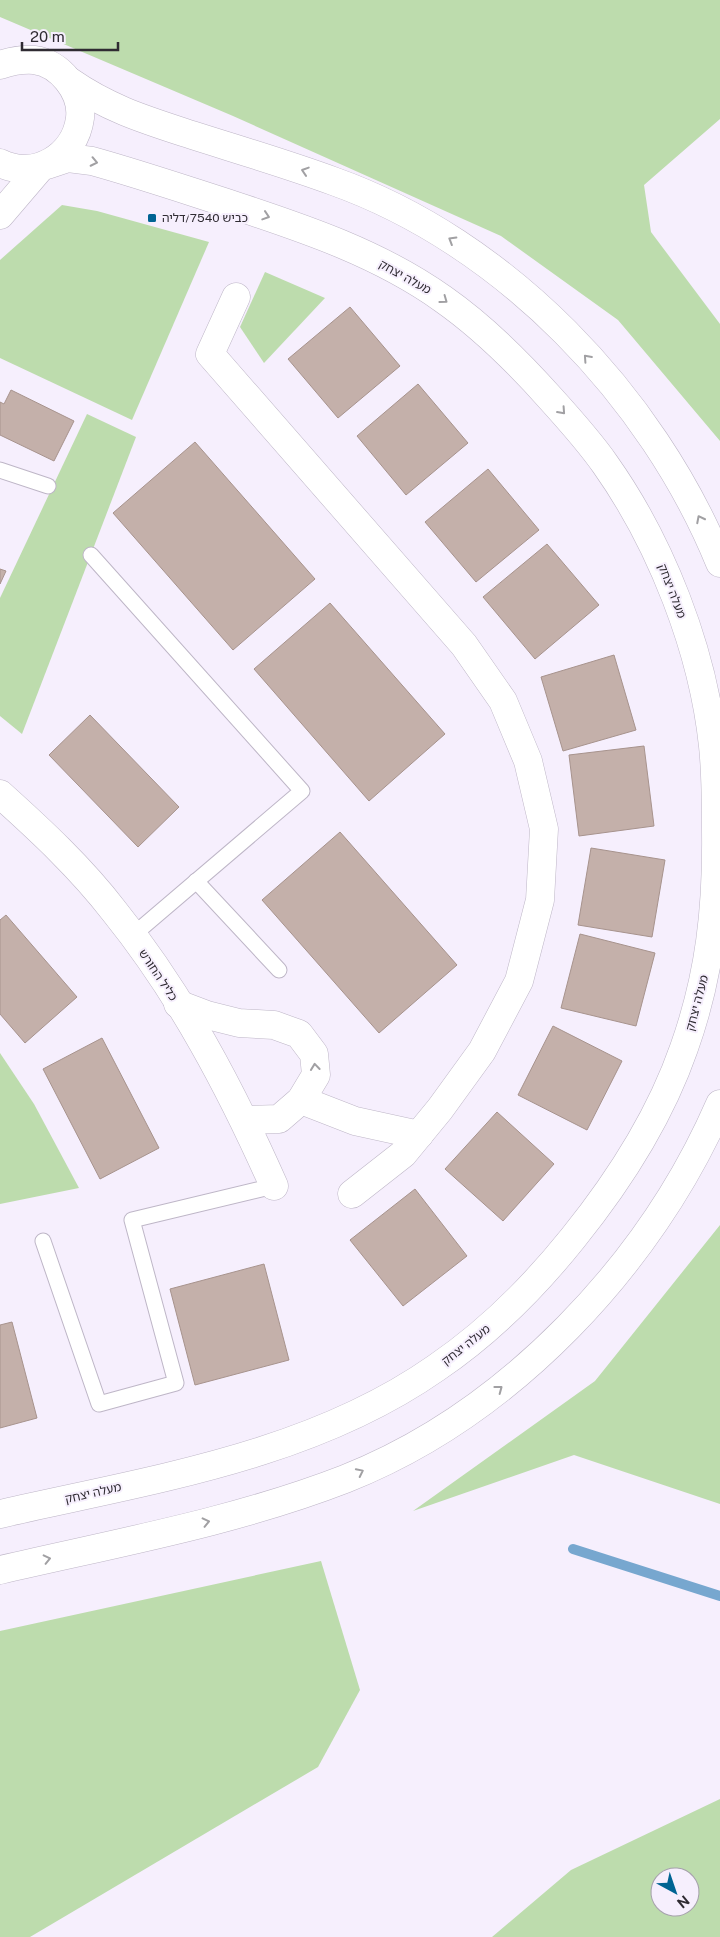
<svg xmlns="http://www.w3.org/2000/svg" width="720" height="1937" font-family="'Public Sans','Noto Sans Hebrew',sans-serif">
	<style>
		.green { fill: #bddcad; fill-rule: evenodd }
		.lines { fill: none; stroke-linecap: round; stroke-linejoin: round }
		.stream { stroke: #77a7cf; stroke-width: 10 }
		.building { fill: #c4b0aa; stroke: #a7938d }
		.service-casing { stroke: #beb6c7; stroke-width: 17 }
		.minor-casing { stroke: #beb6c7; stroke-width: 29 }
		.tertiary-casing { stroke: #beb6c7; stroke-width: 29 }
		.service { stroke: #fff; stroke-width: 15 }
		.minor { stroke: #fff; stroke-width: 28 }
		.tertiary { stroke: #fff; stroke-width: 28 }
		.oneway { stroke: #a1a0a3 }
		.poi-dot { fill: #006493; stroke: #f6effd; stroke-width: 2 }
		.labels { text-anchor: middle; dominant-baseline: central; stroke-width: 4; stroke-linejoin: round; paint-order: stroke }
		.poi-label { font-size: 12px; fill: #2f2b32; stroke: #f6effd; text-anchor: start }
		.street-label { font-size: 12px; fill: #2f2b32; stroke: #f6effd }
	</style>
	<rect width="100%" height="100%" fill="#f6effd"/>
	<g class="green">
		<polygon points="0,0 720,0 720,119 644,185 651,232 720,324 720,441 618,320 501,236 233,116 0,17"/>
		<polygon points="62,205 97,211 209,242 132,420 0,358 0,260"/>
		<polygon points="265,272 325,298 264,363 240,327"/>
		<polygon points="87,414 136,437 22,734 0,716 0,598"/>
		<polygon points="0,1053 34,1104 79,1188 0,1204"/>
		<polygon points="720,1225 720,1504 574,1455 413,1511 595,1381"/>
		<polygon points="321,1561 360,1690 318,1767 30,1937 0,1937 0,1631"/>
		<path d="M 720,1799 L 720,1937 L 492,1937 L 571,1870 ZM 660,1877 L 690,1877 L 690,1907 L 660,1907 Z"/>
	</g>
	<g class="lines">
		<polyline class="stream" points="573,1549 720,1596"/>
	</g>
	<g class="building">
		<polygon points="350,307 400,366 338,418 288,359"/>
		<polygon points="418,384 468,443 406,495 357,436"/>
		<polygon points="11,390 74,421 54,461 0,435 0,402 4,404"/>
		<polygon points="195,442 315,579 233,650 113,513"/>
		<polygon points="488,469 539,530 476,582 425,522"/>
		<polygon points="547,544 599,605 535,659 483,597"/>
		<polygon points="0,569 6,571 0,584"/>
		<polygon points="330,603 445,734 369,801 254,669"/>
		<polygon points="614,655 636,730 563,751 541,677"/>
		<polygon points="90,715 179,807 138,847 49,755"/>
		<polygon points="644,746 654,826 579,836 569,755"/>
		<polygon points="340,832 457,965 379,1033 262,900"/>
		<polygon points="591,848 665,860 652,937 578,925"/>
		<polygon points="6,915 77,997 25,1043 0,1014 0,920"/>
		<polygon points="580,934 655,953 636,1026 561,1008"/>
		<polygon points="553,1026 622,1061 587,1130 518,1095"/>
		<polygon points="102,1038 159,1148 100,1179 43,1069"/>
		<polygon points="497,1112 554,1164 503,1221 445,1169"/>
		<polygon points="415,1189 467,1256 403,1306 350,1240"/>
		<polygon points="264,1264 289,1360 195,1385 170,1289"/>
		<polygon points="12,1322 37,1418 0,1428 0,1325"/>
	</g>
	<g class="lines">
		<defs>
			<g id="service">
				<polyline points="0,470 48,486"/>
				<polyline points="91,555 302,791 132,936"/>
				<polyline points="196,881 279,970"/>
				<polyline points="43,1241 99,1404 176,1383 132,1220 274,1186"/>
			</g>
			<g id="minor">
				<polyline points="236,297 210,354 464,645 503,701 528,761 544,829 540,900 519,981 482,1051 440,1109 403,1154 352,1194"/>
				<path d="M 0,794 C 40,830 81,868 114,911 C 181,994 231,1089 274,1186"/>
				<polyline points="178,1004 207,1015 239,1023 274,1025 299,1034 314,1054 316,1075 301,1100 279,1119 244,1120"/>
				<polyline points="301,1100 355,1121 419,1135"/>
			</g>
			<g id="tertiary">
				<path d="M 0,65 C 12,61 21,59 34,60 C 60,63 83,92 80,118 C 75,157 35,180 0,163"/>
				<path d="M 69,81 C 109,109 146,120 192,135 C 239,150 287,164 333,181 C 505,242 652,396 720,563"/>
				<polyline points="0,215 41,167"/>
				<path d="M 0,1514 C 148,1480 309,1457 436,1368 C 489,1332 533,1288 573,1238 C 619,1181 660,1117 684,1048 C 710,975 717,908 716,831 C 716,803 716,774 713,746 C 703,650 661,543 605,464 C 589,441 570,420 551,399 C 519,363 483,327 443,299 C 380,254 306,229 233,205 C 186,190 139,174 92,161 L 68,158 L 47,165"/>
				<path d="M 0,1570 C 116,1543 234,1522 345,1479 C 509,1414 650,1265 720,1104"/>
			</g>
		</defs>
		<use href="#service" class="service-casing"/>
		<use href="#minor" class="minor-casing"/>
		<use href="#tertiary" class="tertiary-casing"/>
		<use href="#service" class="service"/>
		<use href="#minor" class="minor"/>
		<use href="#tertiary" class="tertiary"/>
	</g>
	<defs><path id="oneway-chevron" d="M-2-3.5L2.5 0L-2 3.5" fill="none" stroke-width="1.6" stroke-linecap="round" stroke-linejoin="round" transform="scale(1.25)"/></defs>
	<g class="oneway">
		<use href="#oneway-chevron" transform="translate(94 162) rotate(12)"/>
		<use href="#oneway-chevron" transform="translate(305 171) rotate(-162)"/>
		<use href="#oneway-chevron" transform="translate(266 216) rotate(18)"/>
		<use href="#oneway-chevron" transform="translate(452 240) rotate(-149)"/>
		<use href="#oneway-chevron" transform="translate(444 300) rotate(36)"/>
		<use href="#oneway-chevron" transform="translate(587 358) rotate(-132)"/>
		<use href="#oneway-chevron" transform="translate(562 411) rotate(48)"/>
		<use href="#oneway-chevron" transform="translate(700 519) rotate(-117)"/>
		<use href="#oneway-chevron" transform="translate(315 1067) rotate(-96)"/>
		<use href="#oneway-chevron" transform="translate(499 1389) rotate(-37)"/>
		<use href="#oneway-chevron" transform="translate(360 1472) rotate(-26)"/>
		<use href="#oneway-chevron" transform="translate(206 1522) rotate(-13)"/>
		<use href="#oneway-chevron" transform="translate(47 1559) rotate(-13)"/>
	</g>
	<rect class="poi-dot" x="147" y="213" width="10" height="10" rx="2.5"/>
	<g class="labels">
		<g class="poi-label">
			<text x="162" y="218">כביש 7540/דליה</text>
		</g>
		<g class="street-label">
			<text transform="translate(405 277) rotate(29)">מעלה יצחק</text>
			<text transform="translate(672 591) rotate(69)">מעלה יצחק</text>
			<text transform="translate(158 975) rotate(56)">כליל החורש</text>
			<text transform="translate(697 1003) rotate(-75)">מעלה יצחק</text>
			<text transform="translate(466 1345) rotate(-38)">מעלה יצחק</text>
			<text transform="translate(93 1493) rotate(-13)">מעלה יצחק</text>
		</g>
	</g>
	<g transform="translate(675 1892) rotate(140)"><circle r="24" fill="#f6effd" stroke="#a6a1ac"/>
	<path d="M0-4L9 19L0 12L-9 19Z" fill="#006493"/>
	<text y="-8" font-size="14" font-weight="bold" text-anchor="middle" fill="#2f2b32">N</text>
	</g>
	<path d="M22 42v8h96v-8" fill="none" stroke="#2f2b32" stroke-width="2.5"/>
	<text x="30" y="42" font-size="15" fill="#2f2b32" stroke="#f6effd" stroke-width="4" paint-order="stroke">20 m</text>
</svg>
